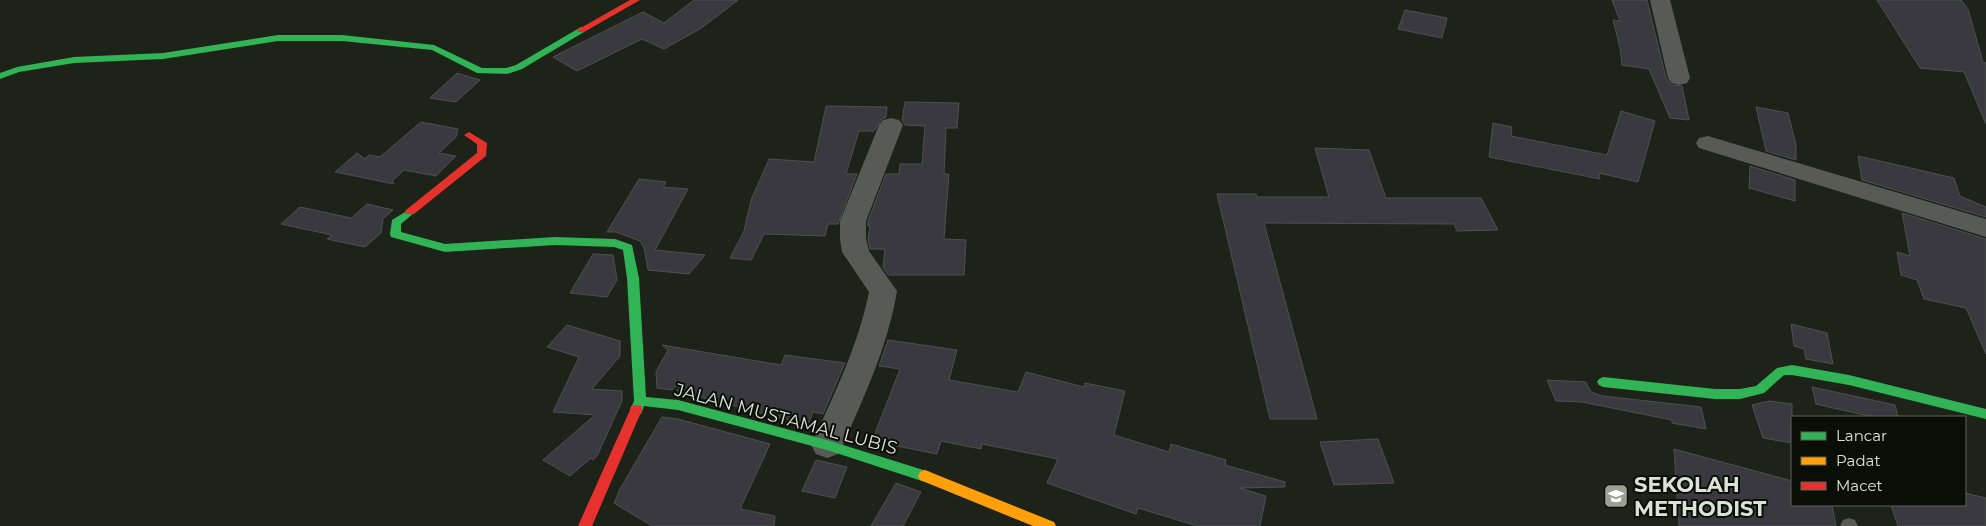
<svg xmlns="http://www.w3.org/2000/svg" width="1986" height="526" font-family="Montserrat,sans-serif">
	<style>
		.building { fill: #39393f; stroke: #4e5050 }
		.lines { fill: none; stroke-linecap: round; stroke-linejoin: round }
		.lane { fill: #585a56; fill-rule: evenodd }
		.street { fill: #585a56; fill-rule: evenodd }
		.fast { fill: #30b455; fill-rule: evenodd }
		.slow { fill: #ff9f0a; fill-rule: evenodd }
		.jam { fill: #e5322d; fill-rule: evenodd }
		.labels { text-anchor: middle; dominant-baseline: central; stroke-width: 4; stroke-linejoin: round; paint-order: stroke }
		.street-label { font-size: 18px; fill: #dbe3d7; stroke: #0a0e07 }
		.near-poi-label { font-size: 21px; font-weight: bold; fill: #dbe3d7; stroke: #0a0e07; text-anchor: start }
	</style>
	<rect width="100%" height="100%" fill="#1e2319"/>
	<g class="building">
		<polygon points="694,0 738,0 700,29 664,49 642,39 577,71 553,57 643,12 664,23"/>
		<polygon points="1612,0 1647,0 1666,78 1671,85 1682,86 1689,120 1670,118 1649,69 1622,65 1620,48 1613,20 1620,21"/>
		<polygon points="1877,0 1961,0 1968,9 1983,62 1986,63 1986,124 1964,72 1920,68"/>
		<polygon points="1405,10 1447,18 1442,38 1398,29"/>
		<polygon points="457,73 480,80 456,102 430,98"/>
		<polygon points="905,102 959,103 957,128 946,128 944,174 949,174 944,239 966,240 964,275 888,275 883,267 885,249 870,249 868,239 870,226 868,226 868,221 886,174 899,174 900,164 922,164 925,126 905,125 902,120"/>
		<polygon points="826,106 887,107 886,117 882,119 874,131 859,131 846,174 857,174 838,224 828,224 825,236 764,234 751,260 730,258 744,231 751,200 769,159 814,162"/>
		<polygon points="1756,107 1788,113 1796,145 1796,160 1766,151"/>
		<polygon points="1621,111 1655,121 1638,182 1599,173 1600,179 1489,157 1493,123 1512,127 1511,136 1607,155"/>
		<polygon points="421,122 458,129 456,137 439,153 456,156 436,176 404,170 392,181 394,184 335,172 357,153 365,159 369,155 380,157"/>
		<polygon points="1315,148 1369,150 1386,198 1481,198 1498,230 1457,231 1454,224 1264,223 1317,419 1270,419 1217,194 1256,194 1257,197 1329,197"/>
		<polygon points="1858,156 1954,178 1960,196 1986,207 1986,217 1862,180"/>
		<polygon points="1750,166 1795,180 1795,201 1749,188"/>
		<polygon points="639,179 666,182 663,187 688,189 655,250 705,255 689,274 648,270 644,248 640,241 616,232 607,232"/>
		<polygon points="367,204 393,210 383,219 381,233 365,247 327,239 332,235 281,224 300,207 351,218"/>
		<polygon points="1902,213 1986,239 1986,354 1966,308 1924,299 1917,280 1901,275 1897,252 1910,256"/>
		<polygon points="593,254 613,255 617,280 607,297 570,293"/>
		<polygon points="1791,324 1827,333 1833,364 1806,359 1804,349 1794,346"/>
		<polygon points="567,325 620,341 620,356 592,389 622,391 622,401 597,456 593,460 591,458 570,476 543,460 595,415 553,412 579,357 547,347"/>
		<polygon points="888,340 957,350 949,380 1018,392 1026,372 1084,387 1085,383 1125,391 1114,435 1169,452 1171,444 1226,460 1225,465 1285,482 1285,487 1240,488 1266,496 1260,526 1197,526 1138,508 1136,514 1047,483 1058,459 982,444 981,449 941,441 937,454 872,441 900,369 879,366"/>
		<polygon points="662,345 781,365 785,355 845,363 823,414 813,412 808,425 677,391 683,380 672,390 657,388 656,372 668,350"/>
		<polygon points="1547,380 1586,382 1591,392 1603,396 1701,407 1706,429 1672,423 1672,420 1582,402 1556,401"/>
		<polygon points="1812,387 1895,405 1898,417 1873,417 1816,404"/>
		<polygon points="1769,401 1792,404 1792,443 1763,438 1752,405"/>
		<polygon points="662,417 678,419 770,444 740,509 775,516 774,526 652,526 614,503 620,489"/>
		<polygon points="1378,439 1394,483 1334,485 1320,442"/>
		<polygon points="1674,449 1792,481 1792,505 1832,505 1836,526 1679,526"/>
		<polygon points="816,460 847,467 835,498 802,491"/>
		<polygon points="896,483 921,492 903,526 871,526"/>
		<polygon points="1965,493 1986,498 1986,526 1898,526 1891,505 1965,505"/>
	</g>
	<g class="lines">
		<polygon class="lane" points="1849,518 1855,520 1858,526 1840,526 1843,520"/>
		<g class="street">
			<polygon points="1650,0 1670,0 1690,78 1687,83 1679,85 1671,83 1668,78"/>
			<path d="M 891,118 L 899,120 L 903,125 L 866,221 L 866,239 L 869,251 L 897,291 C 888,346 865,394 843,445 L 838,454 L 827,458 L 816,454 L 811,445 C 834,395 858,346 869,292 L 842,252 L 840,239 L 840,221 L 879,125 L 883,120 Z"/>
			<polygon points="1708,136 1986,219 1986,237 1699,148 1696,143 1699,138"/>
		</g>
		<g class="fast">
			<polygon points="581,27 584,28 584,32 522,69 507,74 477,73 432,50 342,41 278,41 163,59 74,63 19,72 0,79 0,73 17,67 74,57 163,53 278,35 342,35 434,45 482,68 506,68 516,65"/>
			<polygon points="410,209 415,212 401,224 401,232 445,244 555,237 615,239 632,245 639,278 646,397 678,400 827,440 930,472 932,476 930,480 925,482 827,450 678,410 644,406 641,414 636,415 631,414 630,410 634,401 627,278 623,250 614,247 555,245 445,252 391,237 390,234 392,220"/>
			<polygon points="1792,365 1849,375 1986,409 1986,419 1849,385 1792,375 1784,375 1764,393 1740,399 1715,399 1603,387 1599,385 1597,382 1599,379 1603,377 1715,389 1740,389 1756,386 1777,368"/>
		</g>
		<polygon class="slow" points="925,470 1054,522 1056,526 1033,526 920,480 918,476 920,472"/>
		<g class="jam">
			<polygon points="630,0 640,0 584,32 578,32 577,30"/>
			<polygon points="469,132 487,143 486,156 414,214 406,214 405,212 406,210 477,153 477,144 464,135"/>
			<polygon points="636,405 641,406 642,410 592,526 578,526 630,410 631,406"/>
		</g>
	</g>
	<defs>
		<symbol id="school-square" viewBox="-11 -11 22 22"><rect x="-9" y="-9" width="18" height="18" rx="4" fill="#99a094" stroke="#0a0e07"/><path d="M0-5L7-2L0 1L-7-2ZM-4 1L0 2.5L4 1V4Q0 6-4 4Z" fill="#fff"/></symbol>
	</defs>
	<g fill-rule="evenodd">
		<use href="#school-square" x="1602" y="482" width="28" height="28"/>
	</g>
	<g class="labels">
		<g class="street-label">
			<text transform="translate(786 419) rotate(15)">JALAN MUSTAMAL LUBIS</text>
		</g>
		<g class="near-poi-label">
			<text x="1634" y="484">SEKOLAH<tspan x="1634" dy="24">METHODIST</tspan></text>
		</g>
	</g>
	<rect x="1791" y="416" width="175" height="90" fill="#0a0e07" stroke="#5e635a"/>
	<rect x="1801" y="432" width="25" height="8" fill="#30b455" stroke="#5e635a"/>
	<text x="1836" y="441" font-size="15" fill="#dbe3d7">Lancar</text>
	<rect x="1801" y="457" width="25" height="8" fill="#ff9f0a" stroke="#5e635a"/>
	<text x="1836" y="466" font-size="15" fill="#dbe3d7">Padat</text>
	<rect x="1801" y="482" width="25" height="8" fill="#e5322d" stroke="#5e635a"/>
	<text x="1836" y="491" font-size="15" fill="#dbe3d7">Macet</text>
</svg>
